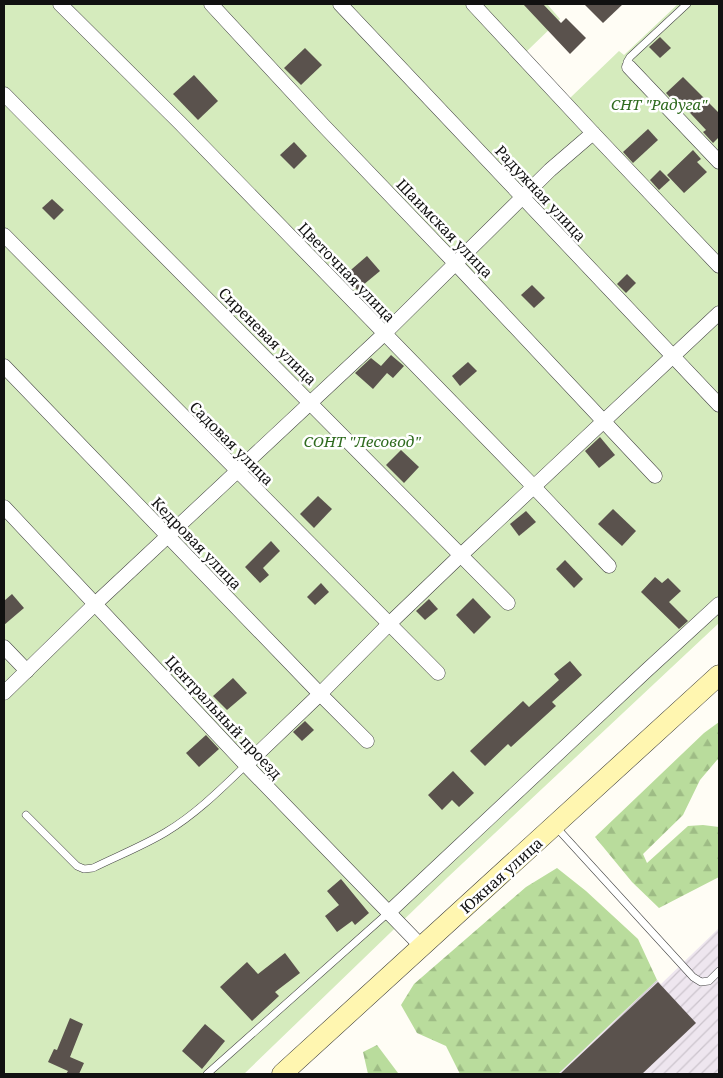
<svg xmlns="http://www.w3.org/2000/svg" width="723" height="1078" font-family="'Noto Serif',serif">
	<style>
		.industrial { fill: url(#industrial-furrows) }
		.forest { fill: url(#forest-firs) }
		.garden { fill: #d5ebbd }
		.building { fill: #5a524d }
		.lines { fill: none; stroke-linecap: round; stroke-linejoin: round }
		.service-casing { stroke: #444; stroke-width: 8 }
		.minor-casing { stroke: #444; stroke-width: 15 }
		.secondary-casing { stroke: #333; stroke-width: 21 }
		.service { stroke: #fff; stroke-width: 7 }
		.minor { stroke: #fff; stroke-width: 14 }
		.secondary { stroke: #fff6b0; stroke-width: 20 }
		.labels { text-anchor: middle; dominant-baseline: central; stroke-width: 5; stroke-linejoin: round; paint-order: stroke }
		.park-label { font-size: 15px; font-style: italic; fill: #2f6b1f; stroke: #fff }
		.street-label { font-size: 15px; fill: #111; stroke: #fff }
	</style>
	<defs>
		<pattern id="industrial-furrows" width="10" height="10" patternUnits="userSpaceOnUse" patternTransform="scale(1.25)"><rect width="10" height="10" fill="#eee6ef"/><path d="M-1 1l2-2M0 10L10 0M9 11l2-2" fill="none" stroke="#cbc4cc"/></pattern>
		<pattern id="forest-firs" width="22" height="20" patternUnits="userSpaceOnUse" patternTransform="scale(1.25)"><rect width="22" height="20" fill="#b9dc9c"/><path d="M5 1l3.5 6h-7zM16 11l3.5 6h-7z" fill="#9ebc85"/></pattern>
	</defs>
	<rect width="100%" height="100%" fill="#fffdf5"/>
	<polygon class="industrial" points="719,928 719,1074 558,1074 657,980 661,984"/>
	<g class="forest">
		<polygon points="719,722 719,759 717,760 700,780 683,815 643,854 647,863 688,826 703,825 719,827 719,877 659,908 632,882 595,837 704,733"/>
		<polygon points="557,868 586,891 638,939 657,980 558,1074 460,1074 446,1046 417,1033 401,1005 414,984 526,887"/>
		<polygon points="377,1045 398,1073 399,1074 368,1074 363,1052"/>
	</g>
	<polygon class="garden" points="4,4 547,4 560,19 526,52 570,98 619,51 624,55 678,4 719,4 719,623 448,877 244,1074 4,1074"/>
	<g class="building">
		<polygon points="523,4 543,4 561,23 566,18 586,38 570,54"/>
		<polygon points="584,4 623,4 603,23"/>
		<polygon points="660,37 671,48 660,58 649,47"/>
		<polygon points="305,48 322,65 301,85 284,68"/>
		<polygon points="194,75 218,101 198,120 173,94"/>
		<polygon points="683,77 719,113 719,137 713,143 703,132 706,130 678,100 675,103 666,93"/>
		<polygon points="648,129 658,140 633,163 623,152"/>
		<polygon points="294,142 307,156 294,169 280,155"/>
		<polygon points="693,150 701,159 697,162 707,172 684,193 667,175"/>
		<polygon points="660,170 670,180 659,190 650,180"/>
		<polygon points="52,199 64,210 54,220 42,208"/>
		<polygon points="367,256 380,271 357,290 345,275"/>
		<polygon points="627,274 636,283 626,293 617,284"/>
		<polygon points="532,285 545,298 534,308 521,295"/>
		<polygon points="391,355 404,366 393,378 387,373 373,389 355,373 371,358 381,366"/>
		<polygon points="468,362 477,371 460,386 452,376"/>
		<polygon points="600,437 615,455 599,468 585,451"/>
		<polygon points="401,450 419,467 404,483 386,465"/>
		<polygon points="318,496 332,509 314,528 300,514"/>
		<polygon points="613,509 636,531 622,546 598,524"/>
		<polygon points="526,511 536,522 519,536 510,524"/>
		<polygon points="271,541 280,551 263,568 269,575 260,583 245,567"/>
		<polygon points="565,560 583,579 574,588 556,569"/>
		<polygon points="655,577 662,583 668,578 681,591 669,602 688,621 679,629 641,592"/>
		<polygon points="321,583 329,592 315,605 307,597"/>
		<polygon points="12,594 24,608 4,625 4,601"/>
		<polygon points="473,598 491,617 474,634 456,615"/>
		<polygon points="429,599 438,609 425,620 416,611"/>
		<polygon points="570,661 582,675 552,702 556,706 511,747 508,744 485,766 470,751 523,701 529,707 559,680 554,674"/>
		<polygon points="233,678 247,693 227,710 213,696"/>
		<polygon points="305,721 314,730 302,741 293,732"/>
		<polygon points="206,735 219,749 199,767 186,753"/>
		<polygon points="453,771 474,793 459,807 452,800 442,810 428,795"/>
		<polygon points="341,879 369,913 355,925 352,921 337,932 325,916 339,905 327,891"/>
		<polygon points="285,953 300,973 275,992 279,996 252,1021 220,987 247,962 258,974"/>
		<polygon points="658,982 696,1023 642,1074 560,1074"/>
		<polygon points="70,1018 83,1024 70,1057 84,1063 79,1074 66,1074 68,1071 48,1062 54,1049 57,1050"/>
		<polygon points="205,1024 225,1041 202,1069 182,1051"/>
	</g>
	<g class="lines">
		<defs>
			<g id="service">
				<polyline points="629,67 627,62 630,57 687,4"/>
				<path d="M 26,815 L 77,866 L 84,869 L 93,868 C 117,856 143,846 166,832 C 196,814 221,789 246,765"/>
				<polyline points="556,827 693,977 701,982 709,981 719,971"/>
				<polyline points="207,1074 388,913"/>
			</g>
			<g id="minor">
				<polyline points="60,4 180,123 534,487 609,566"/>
				<polyline points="211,4 323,125 456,264 655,476"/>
				<polyline points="340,4 719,405"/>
				<polyline points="473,4 593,133 719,266"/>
				<polyline points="629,67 719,162"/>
				<polyline points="4,94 508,603"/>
				<polyline points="4,235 438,673"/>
				<polyline points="4,366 320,694 367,741"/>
				<polyline points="4,507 246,765 422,947"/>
				<polyline points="4,647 27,671"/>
				<polyline points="4,693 95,604 384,334 550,170 593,133"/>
				<polyline points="246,765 320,694 389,624 461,555 719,313"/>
				<polyline points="388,913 646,671 719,604"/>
			</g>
			<polyline id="secondary" points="282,1074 719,675"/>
		</defs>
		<use href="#service" class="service-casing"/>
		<use href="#minor" class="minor-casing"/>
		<use href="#secondary" class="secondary-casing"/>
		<use href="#service" class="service"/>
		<use href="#minor" class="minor"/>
		<use href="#secondary" class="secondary"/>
	</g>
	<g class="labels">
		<g class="park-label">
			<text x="659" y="104">СНТ "Радуга"</text>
			<text x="362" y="441">СОНТ "Лесовод"</text>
		</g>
		<g class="street-label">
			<text transform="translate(541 193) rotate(47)">Радужная улица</text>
			<text transform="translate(445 228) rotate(46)">Шаимская улица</text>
			<text transform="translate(347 272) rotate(46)">Цветочная улица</text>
			<text transform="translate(268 336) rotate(45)">Сиреневая улица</text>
			<text transform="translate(232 443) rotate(45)">Садовая улица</text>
			<text transform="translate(197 543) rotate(46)">Кедровая улица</text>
			<text transform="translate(224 717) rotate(47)">Центральный проезд</text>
			<text transform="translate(501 875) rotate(-42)">Южная улица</text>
		</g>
	</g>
	<rect width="723" height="1078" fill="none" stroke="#111111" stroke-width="10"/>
</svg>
